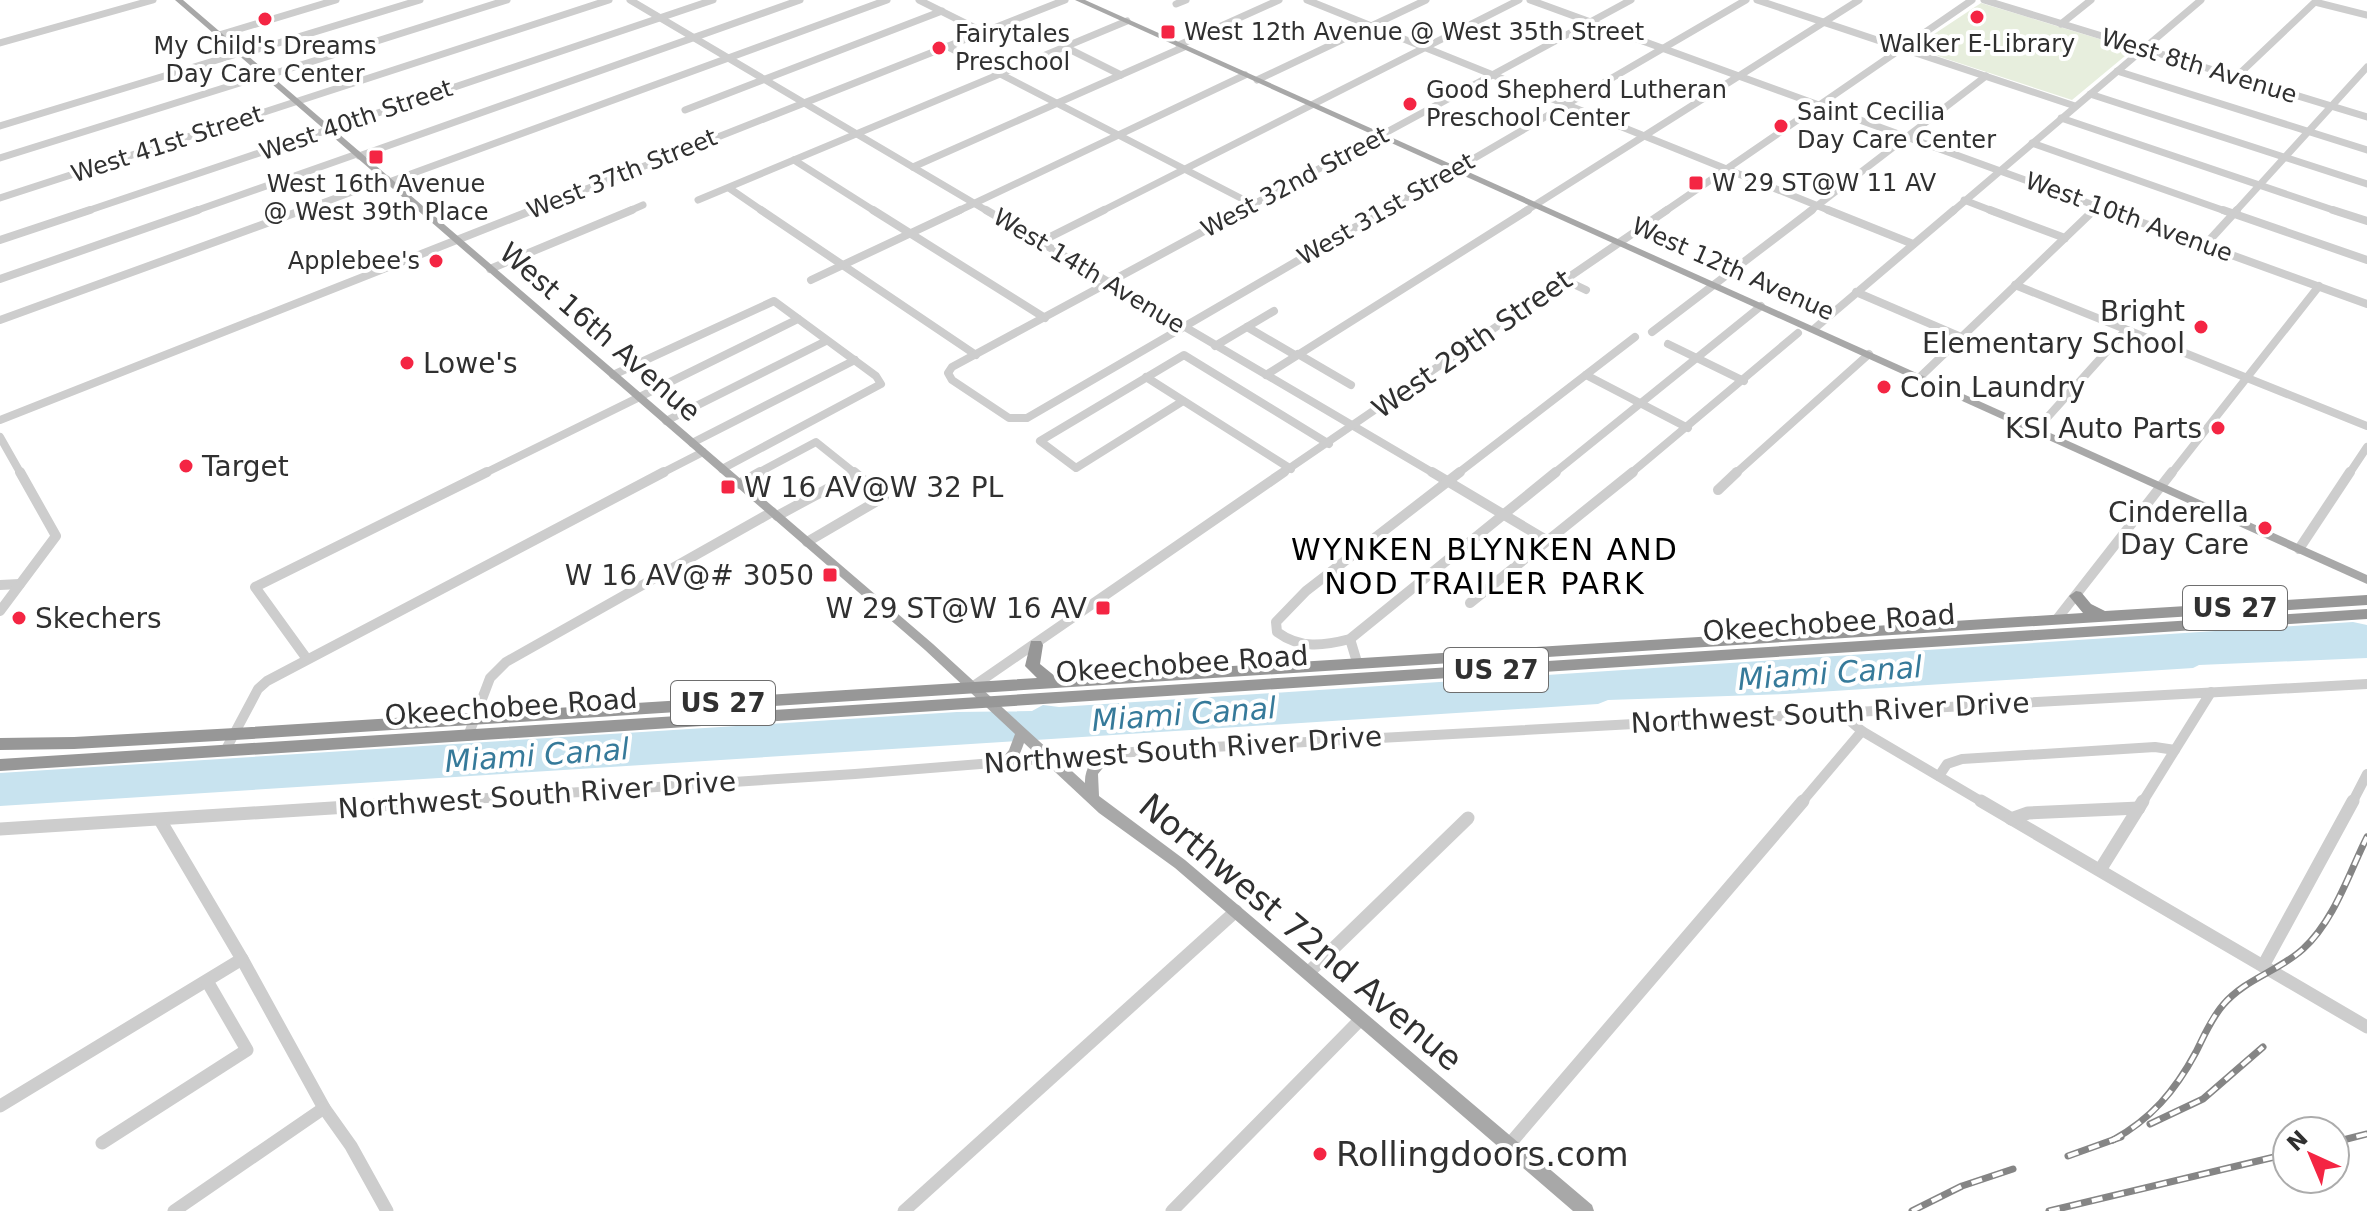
<svg xmlns="http://www.w3.org/2000/svg" width="2367" height="1211" font-family="'DejaVu Sans',sans-serif">
	<style>
		.green { fill: #e7eedd }
		.water { fill: #c8e3ef }
		.lines { fill: none; stroke-linecap: round; stroke-linejoin: round }
		.minor-far3 { stroke: #cdcdcd; stroke-width: 7 }
		.minor-far2 { stroke: #cdcdcd; stroke-width: 8 }
		.minor-far1 { stroke: #cdcdcd; stroke-width: 10 }
		.minor { stroke: #cdcdcd; stroke-width: 13 }
		.major { fill: #a8a8a8; fill-rule: evenodd }
		.highway { fill: #979797; fill-rule: evenodd }
		.rail-casing { stroke: #858585; stroke-width: 7 }
		.rail { stroke: #fff; stroke-width: 4; stroke-dasharray: 11; stroke-linecap: butt }
		.poi-dot { fill: #f42543; stroke: #fff; stroke-width: 3 }
		.labels { text-anchor: middle; dominant-baseline: central; stroke-width: 8; stroke-linejoin: round; paint-order: stroke }
		.far-poi-label { font-size: 24px; fill: #303030; stroke: #fff; text-anchor: start }
		.far-street-label { font-size: 24px; fill: #303030; stroke: #fff }
		.shield { fill: #fff; stroke: #6e6e6e; stroke-width: 2 }
		.shield-label { font-size: 26px; font-weight: bold; fill: #303030 }
		.poi-label { font-size: 28px; fill: #303030; stroke: #fff; text-anchor: end }
		.street-label { font-size: 28px; fill: #303030; stroke: #fff }
		.neighbourhood-label { font-size: 30px; letter-spacing: 2px; fill: #000; stroke: #fff }
		.water-label { font-size: 30px; font-style: italic; fill: #367a9a; stroke: #fff }
		.near-street-label { font-size: 34px; fill: #303030; stroke: #fff }
		.near-poi-label { font-size: 34px; fill: #303030; stroke: #fff; text-anchor: start }
	</style>
	<rect width="100%" height="100%" fill="#fff"/>
	<polygon class="green" points="1981,3 2126,47 2131,51 2072,100 1913,48"/>
	<polygon class="water" points="2353,622 2367,625 2367,658 2199,665 2193,668 1786,694 1608,700 1598,704 0,806 0,773 957,712 1032,711 1043,705 1059,707"/>
	<g class="lines">
		<g class="minor-far3">
			<polyline points="630,0 989,212"/>
			<polyline points="919,0 983,32"/>
			<polyline points="1307,0 1833,212"/>
			<polyline points="1530,0 2113,212"/>
			<polyline points="1757,0 2075,106"/>
			<polyline points="1984,0 2367,117"/>
			<polyline points="1176,4 1186,0"/>
			<polyline points="2061,24 2091,0"/>
			<polyline points="219,35 336,0"/>
			<polyline points="0,43 153,0"/>
			<polyline points="1179,45 1279,0"/>
			<polyline points="946,46 1254,205"/>
			<polyline points="1065,47 1121,75"/>
			<polyline points="242,54 420,0"/>
			<polyline points="2117,71 2367,150"/>
			<polyline points="266,76 507,0"/>
			<polyline points="2236,77 2315,2 2367,15"/>
			<polyline points="1257,80 1426,0"/>
			<polyline points="2090,94 2367,184"/>
			<polyline points="685,110 942,11"/>
			<polyline points="2061,118 2339,212"/>
			<polyline points="0,126 240,53"/>
			<polyline points="2032,143 2228,212"/>
			<polyline points="359,156 800,0"/>
			<polyline points="0,158 265,75"/>
			<polyline points="794,160 876,212"/>
			<polyline points="913,167 1184,47"/>
			<polyline points="389,182 887,0"/>
			<polyline points="729,188 764,212"/>
			<polyline points="0,198 609,0"/>
			<polyline points="698,200 1127,21"/>
			<polyline points="1964,200 1995,212"/>
			<polyline points="84,212 713,0"/>
			<polyline points="192,212 357,154"/>
			<polyline points="298,212 387,179"/>
			<polyline points="528,212 1065,0"/>
			<polyline points="627,212 643,205"/>
			<polyline points="956,212 1245,75"/>
			<polyline points="1100,212 1519,0"/>
			<polyline points="1239,212 1631,0"/>
			<polyline points="1382,212 1746,0"/>
			<polyline points="1524,212 1859,0"/>
			<polyline points="1664,212 1972,0"/>
			<polyline points="1809,212 1986,76"/>
			<polyline points="1952,212 2201,0"/>
			<polyline points="2092,212 2098,206"/>
			<polyline points="2235,212 2367,67"/>
		</g>
		<g class="minor-far2">
			<polyline points="761,210 976,355"/>
			<polyline points="873,210 1045,318"/>
			<polyline points="986,210 1435,474"/>
			<polyline points="1243,210 952,367 948,373 952,380 1009,418 1027,418 1385,210"/>
			<polyline points="1828,210 1913,244"/>
			<polyline points="1990,210 2065,238"/>
			<polyline points="2107,210 2367,304"/>
			<polyline points="2223,210 2367,260"/>
			<polyline points="2333,210 2367,221"/>
			<polyline points="0,240 90,210"/>
			<polyline points="1040,242 1104,210"/>
			<polyline points="2205,245 2237,210"/>
			<polyline points="490,269 632,210"/>
			<polyline points="0,279 198,210"/>
			<polyline points="811,280 960,210"/>
			<polyline points="1565,280 1586,290"/>
			<polyline points="2015,285 2367,426"/>
			<polyline points="1856,292 1961,337"/>
			<polyline points="0,320 303,210"/>
			<polyline points="1247,327 1295,355"/>
			<polyline points="1814,329 1954,210"/>
			<polyline points="1652,332 1812,210"/>
			<polyline points="1668,344 1744,381"/>
			<polyline points="1215,346 1274,311"/>
			<polyline points="1298,354 1351,385"/>
			<polyline points="613,375 774,301 876,376 881,384 722,469"/>
			<polyline points="1266,375 1528,210"/>
			<polyline points="1586,375 1688,428"/>
			<polyline points="1146,377 1291,469"/>
			<polyline points="1920,377 2094,210"/>
			<polyline points="1183,401 1076,468 1040,441 1184,355 1329,444"/>
			<polyline points="0,420 533,210"/>
			<polyline points="666,421 826,341"/>
			<polyline points="2036,430 2126,330"/>
			<polyline points="0,437 21,474"/>
			<polyline points="692,443 855,360"/>
			<polyline points="483,474 798,319"/>
			<polyline points="660,474 703,452"/>
			<polyline points="756,474 816,442 856,474"/>
			<polyline points="1281,474 1667,210"/>
			<polyline points="1457,474 1635,337"/>
			<polyline points="1553,474 1761,306"/>
			<polyline points="1630,474 1798,333"/>
			<polyline points="1735,474 1869,354"/>
			<polyline points="2171,474 2319,286"/>
			<polyline points="2349,474 2367,447"/>
		</g>
		<g class="minor-far1">
			<polyline points="1432,472 1548,541"/>
			<path d="M 1460,472 L 1306,591 L 1276,622 L 1277,632 C 1300,649 1323,646 1350,639 L 1556,472"/>
			<polyline points="739,484 760,472"/>
			<polyline points="1718,490 1737,472"/>
			<polyline points="777,516 855,474"/>
			<polyline points="807,542 884,497 854,472"/>
			<polyline points="2299,549 2350,472"/>
			<polyline points="0,585 20,584"/>
			<polyline points="1470,603 1633,472"/>
			<polyline points="0,611 56,536 20,472"/>
			<polyline points="2057,619 2172,472"/>
			<polyline points="1350,639 1357,662"/>
			<polyline points="307,659 255,587 487,472"/>
			<polyline points="972,687 1284,472"/>
			<polyline points="1843,715 1862,731 1984,803"/>
			<polyline points="468,736 490,678 506,662 772,512"/>
			<polyline points="225,751 258,689 267,681 664,472"/>
			<polyline points="1939,776 1947,764 1962,759 2155,747 2175,750"/>
			<polyline points="411,803 855,774 1158,750 2367,684"/>
			<polyline points="1801,803 1862,731"/>
			<polyline points="2142,803 2211,692"/>
			<polyline points="2352,803 2367,774"/>
		</g>
		<g class="minor">
			<polyline points="1981,801 2367,1027"/>
			<polyline points="2011,819 2028,813 2139,808"/>
			<polyline points="160,820 242,959 324,1108 351,1146 387,1211"/>
			<polyline points="0,829 442,801"/>
			<polyline points="2100,870 2143,801"/>
			<polyline points="2263,966 2353,801"/>
			<polyline points="1308,973 1468,818"/>
			<polyline points="0,1106 242,959"/>
			<polyline points="102,1143 247,1050 207,981"/>
			<polyline points="1508,1146 1803,801"/>
			<polyline points="174,1211 324,1108"/>
			<polyline points="904,1211 1236,911"/>
			<polyline points="1172,1211 1361,1019"/>
		</g>
		<g class="major">
			<path d="M 175,0 L 183,0 L 933,644 L 1085,783 C 1084,768 1096,748 1112,750 L 1114,754 L 1098,774 L 1099,796 L 1185,860 L 1592,1205 L 1594,1211 L 1573,1211 L 1175,868 L 1099,813 L 1024,743 C 1020,754 1015,770 1001,766 L 999,762 L 1009,750 L 1015,734 L 925,650 Z"/>
			<polygon points="1075,0 1085,0 2367,575 2367,584"/>
		</g>
		<g class="highway">
			<polygon points="2076,591 2081,592 2091,604 2105,611 2367,595 2367,605 235,740 74,749 0,750 0,738 74,737 235,728 1037,678 1025,666 1031,641 1041,641 1043,645 1040,664 1056,677 2083,613 2069,596"/>
			<polygon points="2367,609 2367,619 0,771 0,759"/>
		</g>
		<defs>
			<g id="rail">
				<polyline points="2150,1124 2203,1099 2263,1047"/>
				<path d="M 2113,1140 C 2151,1119 2175,1091 2196,1052 C 2204,1036 2211,1019 2223,1005 C 2245,979 2279,971 2303,949 C 2334,921 2349,873 2367,837"/>
				<polyline points="2335,1142 2367,1134"/>
				<polyline points="2068,1156 2121,1137"/>
				<polyline points="1912,1211 1962,1186 2013,1169"/>
				<polyline points="2049,1211 2287,1154"/>
			</g>
		</defs>
		<use href="#rail" class="rail-casing"/>
		<use href="#rail" class="rail"/>
	</g>
	<g class="poi-dot">
		<circle cx="1977" cy="17" r="8"/>
		<circle cx="265" cy="19" r="8"/>
		<rect x="1160" y="24" width="16" height="16" rx="4"/>
		<circle cx="939" cy="48" r="8"/>
		<circle cx="1410" cy="104" r="8"/>
		<circle cx="1781" cy="126" r="8"/>
		<rect x="368" y="149" width="16" height="16" rx="4"/>
		<rect x="1688" y="175" width="16" height="16" rx="4"/>
		<circle cx="436" cy="261" r="8"/>
		<circle cx="2201" cy="327" r="8"/>
		<circle cx="407" cy="363" r="8"/>
		<circle cx="1884" cy="387" r="8"/>
		<circle cx="2218" cy="428" r="8"/>
		<circle cx="186" cy="466" r="8"/>
		<rect x="720" y="479" width="16" height="16" rx="4"/>
		<circle cx="2265" cy="528" r="8"/>
		<rect x="822" y="567" width="16" height="16" rx="4"/>
		<rect x="1095" y="600" width="16" height="16" rx="4"/>
		<circle cx="19" cy="618" r="8"/>
		<circle cx="1320" cy="1154" r="8"/>
	</g>
	<g class="labels">
		<g class="far-poi-label">
			<text x="1184" y="32">West 12th Avenue @ West 35th Street</text>
			<text x="955" y="34">Fairytales<tspan x="955" dy="28">Preschool</tspan></text>
			<text x="1977" y="44" text-anchor="middle">Walker E-Library</text>
			<text x="265" y="46" text-anchor="middle">My Child's Dreams<tspan x="265" dy="28">Day Care Center</tspan></text>
			<text x="1426" y="90">Good Shepherd Lutheran<tspan x="1426" dy="28">Preschool Center</tspan></text>
			<text x="1797" y="112">Saint Cecilia<tspan x="1797" dy="28">Day Care Center</tspan></text>
			<text x="1712" y="183">W 29 ST@W 11 AV</text>
			<text x="376" y="184" text-anchor="middle">West 16th Avenue<tspan x="376" dy="28">@ West 39th Place</tspan></text>
			<text x="420" y="261" text-anchor="end">Applebee's</text>
		</g>
		<g class="far-street-label">
			<text transform="translate(2199 66) rotate(17)">West 8th Avenue</text>
			<text transform="translate(356 120) rotate(-19)">West 40th Street</text>
			<text transform="translate(167 144) rotate(-18)">West 41st Street</text>
			<text transform="translate(622 174) rotate(-22)">West 37th Street</text>
			<text transform="translate(1295 182) rotate(-28)">West 32nd Street</text>
			<text transform="translate(1386 209) rotate(-30)">West 31st Street</text>
			<text transform="translate(2129 217) rotate(20)">West 10th Avenue</text>
			<text transform="translate(1733 269) rotate(24)">West 12th Avenue</text>
			<text transform="translate(1089 271) rotate(31)">West 14th Avenue</text>
		</g>
		<g class="shield">
			<rect x="2183" y="586" width="104" height="44" rx="6"/>
			<rect x="1444" y="648" width="104" height="44" rx="6"/>
			<rect x="671" y="681" width="104" height="44" rx="6"/>
		</g>
		<g class="shield-label">
			<text x="2235" y="608">US 27</text>
			<text x="1496" y="670">US 27</text>
			<text x="723" y="703">US 27</text>
		</g>
		<g class="poi-label">
			<text x="2185" y="311">Bright<tspan x="2185" dy="32">Elementary School</tspan></text>
			<text x="423" y="363" text-anchor="start">Lowe's</text>
			<text x="1900" y="387" text-anchor="start">Coin Laundry</text>
			<text x="2202" y="428">KSI Auto Parts</text>
			<text x="202" y="466" text-anchor="start">Target</text>
			<text x="744" y="487" text-anchor="start">W 16 AV@W 32 PL</text>
			<text x="2249" y="512">Cinderella<tspan x="2249" dy="32">Day Care</tspan></text>
			<text x="814" y="575">W 16 AV@# 3050</text>
			<text x="1087" y="608">W 29 ST@W 16 AV</text>
			<text x="35" y="618" text-anchor="start">Skechers</text>
		</g>
		<g class="street-label">
			<text transform="translate(600 332) rotate(41)">West 16th Avenue</text>
			<text transform="translate(1472 344) rotate(-35)">West 29th Street</text>
			<text transform="translate(1829 623) rotate(-4)">Okeechobee Road</text>
			<text transform="translate(1182 664) rotate(-4)">Okeechobee Road</text>
			<text transform="translate(511 707) rotate(-4)">Okeechobee Road</text>
			<text transform="translate(1830 713) rotate(-3)">Northwest South River Drive</text>
			<text transform="translate(1183 750) rotate(-4)">Northwest South River Drive</text>
			<text transform="translate(537 795) rotate(-4)">Northwest South River Drive</text>
		</g>
		<g class="neighbourhood-label">
			<text x="1485" y="549">WYNKEN BLYNKEN AND<tspan x="1485" dy="34">NOD TRAILER PARK</tspan></text>
		</g>
		<g class="water-label">
			<text transform="translate(1830 673) rotate(-4)">Miami Canal</text>
			<text transform="translate(1184 714) rotate(-4)">Miami Canal</text>
			<text transform="translate(537 755) rotate(-4)">Miami Canal</text>
		</g>
		<g class="near-street-label">
			<text transform="translate(1301 932) rotate(40)">Northwest 72nd Avenue</text>
		</g>
		<g class="near-poi-label">
			<text x="1336" y="1154">Rollingdoors.com</text>
		</g>
	</g>
	<g transform="translate(2311 1155) rotate(316)"><circle r="38" fill="#ffffff" stroke="#acacac" stroke-width="2"/>
	<path d="M0-6L14 30L0 20L-14 30Z" fill="#f42543"/>
	<text y="-12" font-size="22" font-weight="bold" text-anchor="middle" fill="#303030">N</text>
	</g>
</svg>
